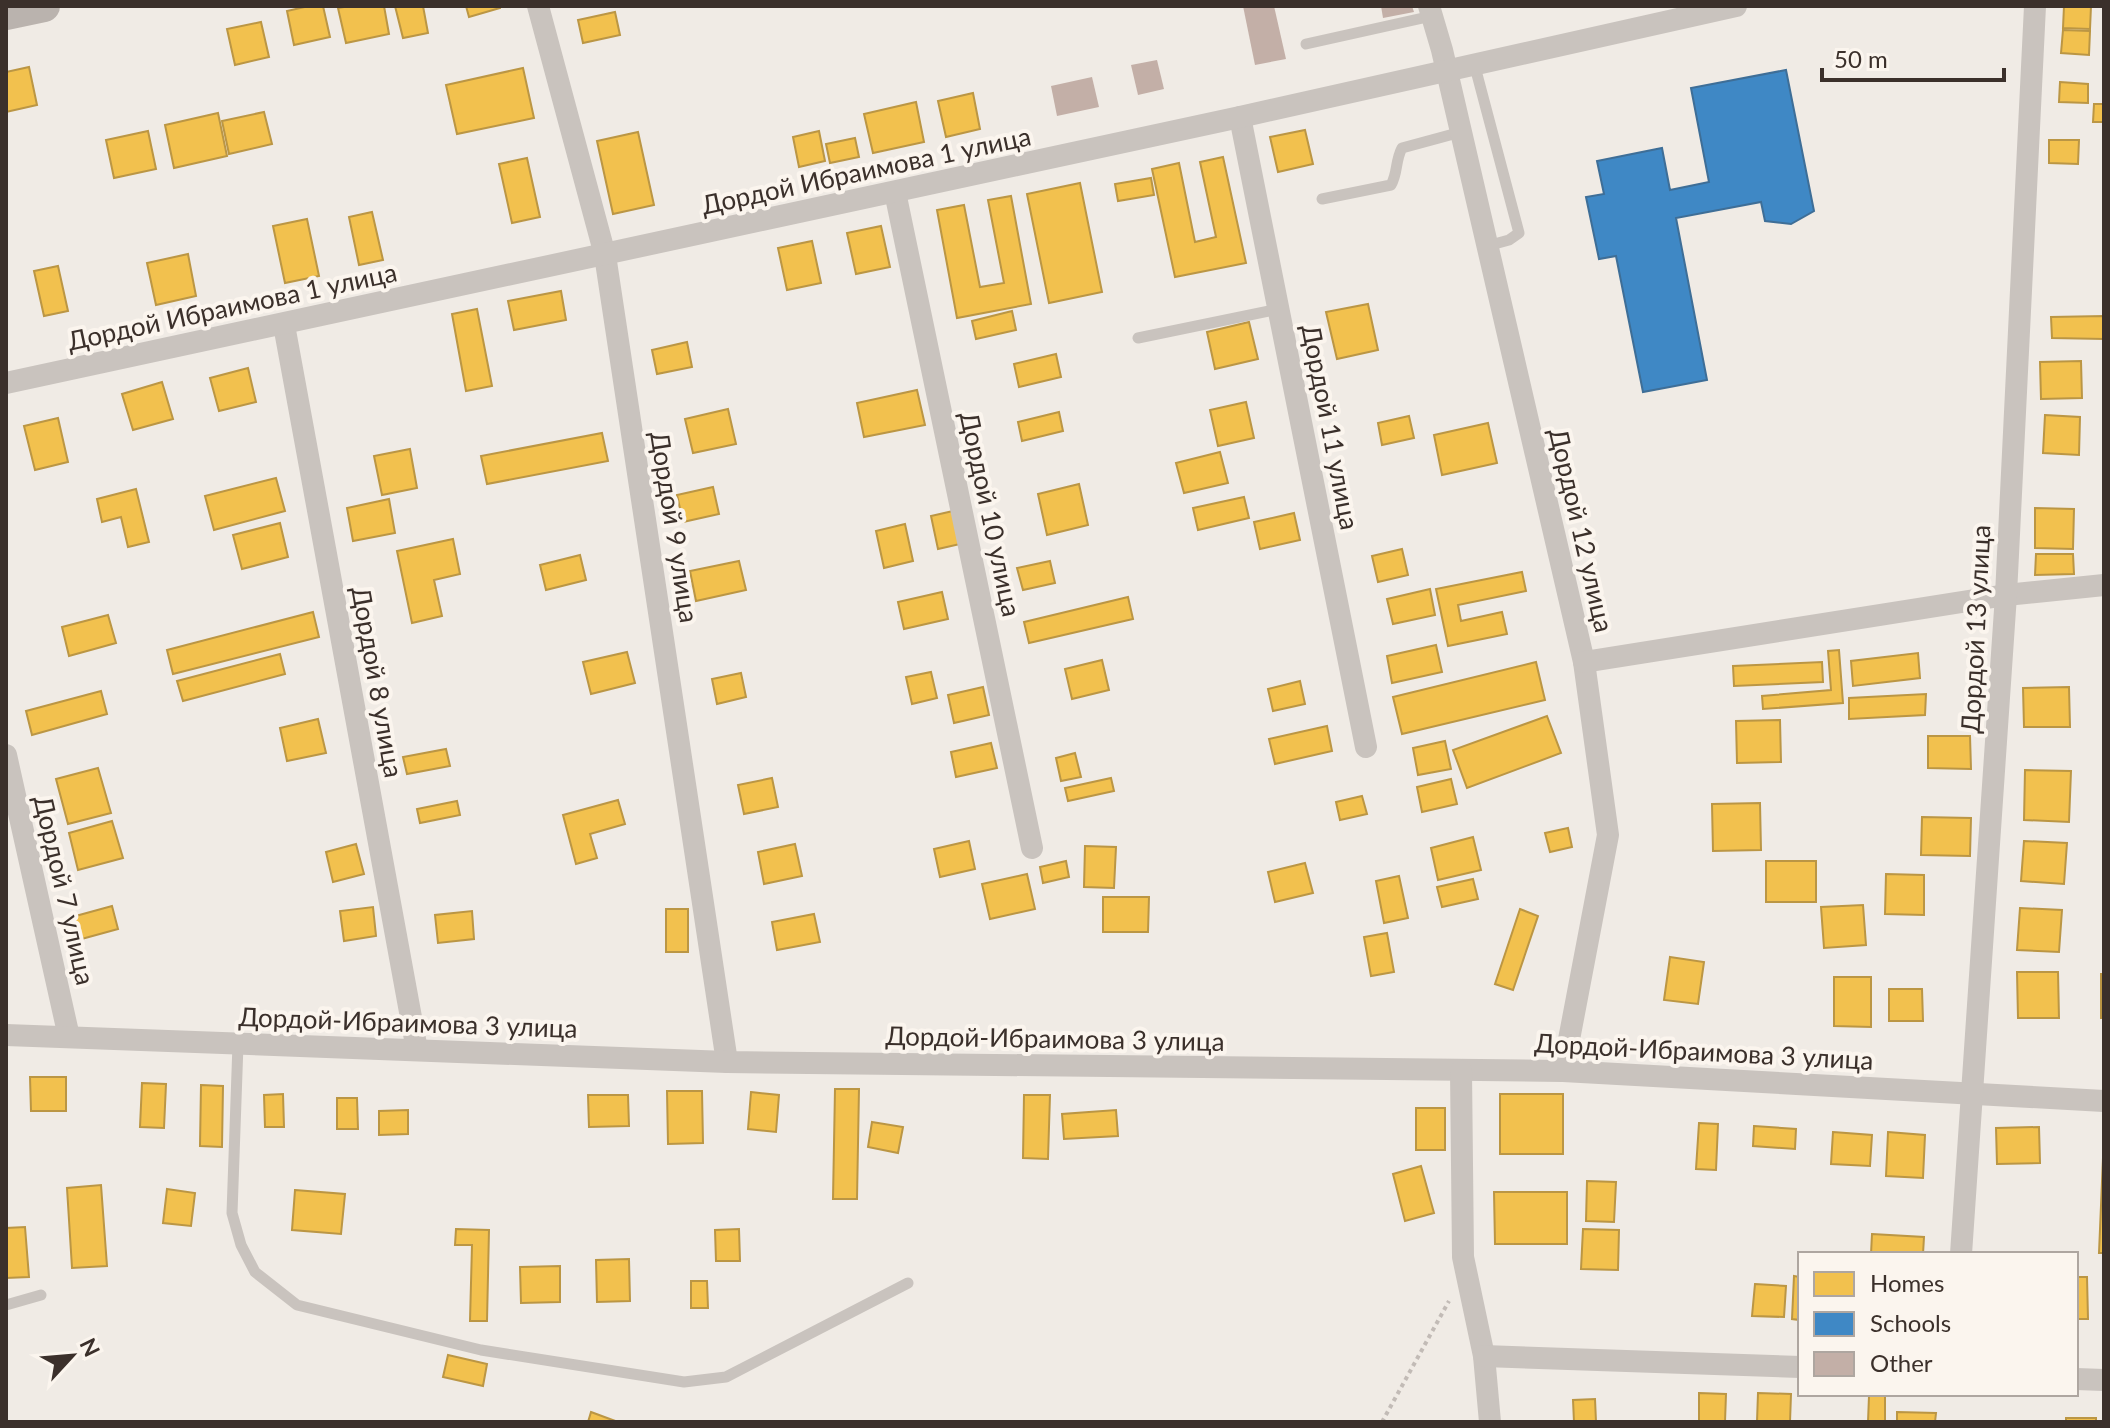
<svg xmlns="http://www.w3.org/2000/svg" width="2110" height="1428" font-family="Lato,sans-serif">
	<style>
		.homes { fill: #f2c14e; stroke: #bb9644; stroke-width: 2 }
		.schools { fill: #3f88c5; stroke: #3e6e97; stroke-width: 2 }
		.building { fill: #c3afa7 }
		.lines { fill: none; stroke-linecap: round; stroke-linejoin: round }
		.path { stroke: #c2bbb6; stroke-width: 4; stroke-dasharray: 4 4; stroke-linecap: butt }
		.service { stroke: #c9c3be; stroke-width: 11 }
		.minor { stroke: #c9c3be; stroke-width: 22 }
		.secondary { stroke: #bab3ae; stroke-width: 32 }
		.labels { text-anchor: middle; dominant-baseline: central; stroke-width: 8; stroke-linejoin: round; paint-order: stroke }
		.street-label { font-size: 26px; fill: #3b302b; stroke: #fbf5ee }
	</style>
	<rect width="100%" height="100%" fill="#f0ebe5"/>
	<g class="homes">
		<polygon points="309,6 323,6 330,37 294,45 287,11"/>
		<polygon points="350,6 384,6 389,34 346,43 338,8"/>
		<polygon points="395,6 423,6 428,33 403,38"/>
		<polygon points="466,6 500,6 500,8 469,17"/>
		<polygon points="2064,6 2091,6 2090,29 2063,28"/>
		<polygon points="615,12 620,35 583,43 578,20"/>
		<polygon points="261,22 269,57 235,65 227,29"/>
		<polygon points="2063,30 2090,31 2089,55 2061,53"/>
		<polygon points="29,67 37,105 6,112 6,72"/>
		<polygon points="523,68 534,118 457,134 446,85"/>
		<polygon points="2060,82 2088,84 2088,103 2059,102"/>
		<polygon points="973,93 980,129 946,137 938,101"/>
		<polygon points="916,102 924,142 873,153 864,114"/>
		<polygon points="2094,104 2104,104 2104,122 2093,122"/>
		<polygon points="264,112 272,144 229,154 222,121"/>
		<polygon points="218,113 227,156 174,168 165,125"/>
		<polygon points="1305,130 1313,164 1278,172 1270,137"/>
		<polygon points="148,131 156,169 114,178 106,140"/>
		<polygon points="819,131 825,161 799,167 793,137"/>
		<polygon points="638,132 654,205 613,214 597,141"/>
		<polygon points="855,138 859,157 830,163 826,144"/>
		<polygon points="2049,140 2079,140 2078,164 2049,163"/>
		<polygon points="1223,157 1246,263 1175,277 1152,169 1179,163 1195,242 1216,237 1200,162"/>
		<polygon points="527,158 540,217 512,223 499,164"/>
		<polygon points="1151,178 1154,195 1118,201 1115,184"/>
		<polygon points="1080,183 1102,292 1049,303 1027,194"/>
		<polygon points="1011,196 1031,304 957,318 937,210 964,205 980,287 1004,283 988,200"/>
		<polygon points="372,212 383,260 359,265 349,217"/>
		<polygon points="307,219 319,276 285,283 273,226"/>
		<polygon points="881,226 890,267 856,274 847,233"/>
		<polygon points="812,241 821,283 787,290 778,248"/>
		<polygon points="188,254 196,296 156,305 147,263"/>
		<polygon points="58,266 68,311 44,316 34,271"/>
		<polygon points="561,291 566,320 514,330 508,301"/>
		<polygon points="1368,304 1378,350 1337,359 1326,312"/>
		<polygon points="477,309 492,386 466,391 452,314"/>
		<polygon points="1012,311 1016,330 976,339 972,321"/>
		<polygon points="2104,316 2104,339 2052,338 2051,317"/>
		<polygon points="1249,322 1258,359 1215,369 1207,332"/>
		<polygon points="687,342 692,367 657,374 652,350"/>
		<polygon points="1056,354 1061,377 1019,387 1014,364"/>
		<polygon points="2081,361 2082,398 2041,399 2040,362"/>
		<polygon points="248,368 256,402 219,411 210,378"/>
		<polygon points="162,382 173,419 133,430 122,394"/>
		<polygon points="917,390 925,425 864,437 857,403"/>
		<polygon points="1246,402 1254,438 1218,446 1210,410"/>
		<polygon points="728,409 736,444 693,453 685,419"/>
		<polygon points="1059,412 1063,431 1022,441 1018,422"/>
		<polygon points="2045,415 2080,417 2079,455 2043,453"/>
		<polygon points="1409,416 1414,438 1382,445 1378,423"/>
		<polygon points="58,418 68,462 35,470 24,426"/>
		<polygon points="1488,423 1497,463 1442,475 1434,435"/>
		<polygon points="602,433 608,461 487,484 481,456"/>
		<polygon points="410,449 417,488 382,495 374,456"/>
		<polygon points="1220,452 1228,483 1184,493 1176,463"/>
		<polygon points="276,478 285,511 214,530 205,496"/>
		<polygon points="1079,484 1088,525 1047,535 1038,494"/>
		<polygon points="713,487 719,514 683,522 677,495"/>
		<polygon points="136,489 149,542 128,547 121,517 102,522 97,499"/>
		<polygon points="1244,497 1249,518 1198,530 1193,508"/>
		<polygon points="389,499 395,533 353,541 347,508"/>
		<polygon points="2035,508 2074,509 2073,549 2035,548"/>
		<polygon points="953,511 960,544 938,549 931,516"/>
		<polygon points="1294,513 1300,540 1260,549 1254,522"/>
		<polygon points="280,523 288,557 242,569 233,535"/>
		<polygon points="905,524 913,561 884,568 876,531"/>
		<polygon points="453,539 460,574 434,580 442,616 412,623 397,551"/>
		<polygon points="1402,549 1408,575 1378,582 1372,556"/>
		<polygon points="2036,554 2073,554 2074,574 2035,575"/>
		<polygon points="580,555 586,580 546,590 540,565"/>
		<polygon points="739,561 746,590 696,601 690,571"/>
		<polygon points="1050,561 1055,583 1023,590 1017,568"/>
		<polygon points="1522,572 1526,591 1458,605 1461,621 1502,612 1507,634 1448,646 1436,589"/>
		<polygon points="1430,589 1435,615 1393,624 1387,599"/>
		<polygon points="942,592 948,619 904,629 898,602"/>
		<polygon points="1128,597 1133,619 1029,643 1024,622"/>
		<polygon points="313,612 319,637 173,674 167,650"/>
		<polygon points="108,615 116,643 69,656 62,627"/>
		<polygon points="1436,645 1442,672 1392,683 1387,656"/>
		<polygon points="1839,650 1843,703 1763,709 1762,696 1831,690 1828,651"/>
		<polygon points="627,652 635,683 591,694 583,662"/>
		<polygon points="1918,653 1920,678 1853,686 1851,661"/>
		<polygon points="280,654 285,674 183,701 177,681"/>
		<polygon points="1102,660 1109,690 1072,699 1065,669"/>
		<polygon points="1536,662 1545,700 1402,734 1393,697"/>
		<polygon points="1822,662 1823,682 1734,686 1733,666"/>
		<polygon points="931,672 937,698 912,704 906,677"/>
		<polygon points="741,673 746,697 717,704 712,679"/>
		<polygon points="1300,681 1305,704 1273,711 1268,689"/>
		<polygon points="983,687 989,715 954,723 948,695"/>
		<polygon points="2069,687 2070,727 2024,727 2023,688"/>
		<polygon points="101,691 107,714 32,735 26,711"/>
		<polygon points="1926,694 1925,715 1849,719 1849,698"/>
		<polygon points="1547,716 1561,753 1467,788 1453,750"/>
		<polygon points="318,719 326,753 287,761 280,728"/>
		<polygon points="1780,720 1781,762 1737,763 1736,721"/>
		<polygon points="1327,726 1332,751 1275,764 1269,739"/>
		<polygon points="1928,736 1970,736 1971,769 1928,768"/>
		<polygon points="1445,741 1451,769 1418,775 1413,748"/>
		<polygon points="991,743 997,768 956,777 951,752"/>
		<polygon points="446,749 450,766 407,774 403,757"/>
		<polygon points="1075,753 1081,777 1061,781 1056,758"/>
		<polygon points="98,768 111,813 68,824 56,779"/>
		<polygon points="2025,770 2071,771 2069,822 2024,820"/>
		<polygon points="772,778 778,807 744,814 738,785"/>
		<polygon points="1111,778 1114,791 1068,801 1065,788"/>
		<polygon points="1451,779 1457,804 1422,812 1417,787"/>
		<polygon points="1362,796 1367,814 1340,820 1336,802"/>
		<polygon points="618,800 625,824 590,834 597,858 576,864 563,815"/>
		<polygon points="457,801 460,815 420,823 417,809"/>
		<polygon points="1760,803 1761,850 1713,851 1712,804"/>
		<polygon points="1922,817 1971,818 1970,856 1921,855"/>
		<polygon points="112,821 123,858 78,870 69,833"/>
		<polygon points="1568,828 1572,847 1550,852 1545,833"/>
		<polygon points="1473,837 1481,870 1438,880 1431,848"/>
		<polygon points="969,841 975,869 940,877 934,849"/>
		<polygon points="2024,841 2067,843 2064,884 2021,881"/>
		<polygon points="356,844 364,874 333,882 326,852"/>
		<polygon points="795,844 802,876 764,884 758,852"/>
		<polygon points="1085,846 1116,847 1114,888 1084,887"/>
		<polygon points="1066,861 1069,877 1043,883 1040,867"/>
		<rect x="1766" y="861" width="50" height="41"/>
		<polygon points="1305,863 1313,893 1275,902 1268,872"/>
		<polygon points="1027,874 1035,909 990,919 982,884"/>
		<polygon points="1886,874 1924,875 1924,915 1885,914"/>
		<polygon points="1399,876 1408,918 1384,923 1376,881"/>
		<polygon points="1473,879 1478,899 1442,907 1437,887"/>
		<polygon points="1103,897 1149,897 1148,932 1103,932"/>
		<polygon points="1863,905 1866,945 1824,948 1821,907"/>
		<polygon points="112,906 118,929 78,940 72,917"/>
		<polygon points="373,907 376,936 344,941 340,911"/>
		<polygon points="2020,908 2062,910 2059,952 2017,950"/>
		<rect x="666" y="909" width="22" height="43"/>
		<polygon points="1520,909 1538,916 1513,990 1495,984"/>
		<polygon points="472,911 474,939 438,943 435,915"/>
		<polygon points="814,914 820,942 777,950 772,922"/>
		<polygon points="1387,933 1394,972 1371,976 1364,937"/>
		<polygon points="1670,957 1704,962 1698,1004 1664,1000"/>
		<polygon points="2017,972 2058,972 2059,1018 2018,1018"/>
		<rect x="2101" y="974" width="3" height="44"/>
		<polygon points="1834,977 1871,977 1871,1027 1834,1026"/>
		<polygon points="1889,989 1922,989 1923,1021 1889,1021"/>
		<polygon points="30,1077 66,1077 66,1111 31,1111"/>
		<polygon points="142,1083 166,1084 164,1128 140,1127"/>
		<polygon points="201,1085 223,1086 222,1147 200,1146"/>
		<polygon points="835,1089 859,1089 857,1199 833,1199"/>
		<polygon points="667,1091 702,1091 703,1143 668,1144"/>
		<polygon points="751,1092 779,1095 776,1132 748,1129"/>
		<polygon points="283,1094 284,1127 265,1127 264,1095"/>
		<rect x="1500" y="1094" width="63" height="60"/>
		<polygon points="588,1095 628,1095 629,1126 589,1127"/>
		<polygon points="1024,1095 1050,1095 1048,1159 1023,1158"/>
		<polygon points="337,1098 357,1098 358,1129 337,1129"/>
		<rect x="1416" y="1108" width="29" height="42"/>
		<polygon points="408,1110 408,1134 379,1135 379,1111"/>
		<polygon points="1116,1110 1118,1136 1064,1139 1062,1114"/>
		<polygon points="872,1122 903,1127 898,1153 868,1147"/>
		<polygon points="1699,1123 1718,1124 1716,1170 1696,1169"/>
		<polygon points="1754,1126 1796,1129 1795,1149 1753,1146"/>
		<polygon points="2039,1127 2040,1163 1997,1164 1996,1128"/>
		<polygon points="1833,1132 1872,1135 1870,1166 1831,1164"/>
		<polygon points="1888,1132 1925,1135 1923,1178 1886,1176"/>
		<polygon points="2103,1158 2104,1158 2104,1253 2099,1253"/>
		<polygon points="1421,1166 1434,1213 1405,1221 1393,1174"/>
		<polygon points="1587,1181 1616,1182 1614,1222 1586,1221"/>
		<polygon points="101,1185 107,1266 72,1268 67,1188"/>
		<polygon points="167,1189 195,1193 191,1226 163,1223"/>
		<polygon points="295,1190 345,1194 341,1234 292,1230"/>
		<polygon points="1494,1192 1567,1192 1567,1244 1495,1244"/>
		<polygon points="25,1227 29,1277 6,1278 6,1228"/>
		<polygon points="456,1229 489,1230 487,1321 470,1321 472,1245 455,1245"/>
		<polygon points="739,1229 740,1261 716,1261 715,1230"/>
		<polygon points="1583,1229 1619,1230 1618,1270 1581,1269"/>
		<polygon points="1872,1234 1924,1237 1923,1254 1871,1254"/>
		<polygon points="629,1259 630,1301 597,1302 596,1260"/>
		<polygon points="560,1266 560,1302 521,1303 520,1267"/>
		<polygon points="1794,1276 1800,1277 1800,1320 1792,1319"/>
		<polygon points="2076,1277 2087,1277 2088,1319 2076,1319"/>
		<polygon points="691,1281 707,1281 708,1308 691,1308"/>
		<polygon points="1755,1284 1786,1286 1784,1317 1752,1316"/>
		<polygon points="448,1355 487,1364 483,1386 443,1377"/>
		<polygon points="1699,1393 1726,1394 1725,1422 1699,1422"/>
		<polygon points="1758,1393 1791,1394 1790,1422 1757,1422"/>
		<polygon points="1869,1396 1885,1396 1885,1422 1868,1422"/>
		<polygon points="1595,1399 1596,1422 1574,1422 1573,1400"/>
		<polygon points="591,1412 618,1422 588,1422"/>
		<polygon points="1897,1412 1936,1413 1935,1422 1897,1422"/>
		<rect x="2066" y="1418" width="30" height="4"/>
	</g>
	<polygon class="schools" points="1786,70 1814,211 1791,224 1765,221 1761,202 1676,218 1707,380 1643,392 1616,256 1599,259 1586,197 1604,194 1597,161 1662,148 1670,190 1709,182 1691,88"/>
	<g class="building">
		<polygon points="1243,6 1274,6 1286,59 1255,65"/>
		<polygon points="1381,6 1412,6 1414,12 1383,18"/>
		<polygon points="1157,60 1164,89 1138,95 1131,65"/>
		<polygon points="1092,77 1099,107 1057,116 1051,86"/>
	</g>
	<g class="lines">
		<polyline class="path" points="1382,1422 1449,1301"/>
		<g class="service">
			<polyline points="1306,44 1432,16"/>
			<polyline points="1474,63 1519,233 1509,240 1487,246"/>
			<path d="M 1322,199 L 1391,185 C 1398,173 1395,161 1402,148 L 1461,132"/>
			<polyline points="1138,338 1279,309"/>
			<polyline points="238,1044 232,1213 241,1245 255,1272 297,1305 481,1350 684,1382 726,1377 908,1283"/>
			<polyline points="6,1305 41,1295"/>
		</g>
		<g class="minor">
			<polyline points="538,6 605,255 727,1062"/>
			<polyline points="1429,6 1442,50 1584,662 1608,835 1563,1071"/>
			<polyline points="1240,117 1366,747"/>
			<polyline points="895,192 1032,848"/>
			<polyline points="284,325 417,1050"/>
			<polyline points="6,383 1240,117 1736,6"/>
			<polyline points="1584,662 2006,595 2104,585"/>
			<polyline points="6,755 69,1037"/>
			<polyline points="6,1035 727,1062 1563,1071 2104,1101"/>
			<polyline points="1461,1071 1463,1257 1484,1356 1490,1422"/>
			<polyline points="1961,1254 2006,595 2035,6"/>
			<polyline points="1484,1356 1800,1367"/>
			<polyline points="2076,1379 2104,1380"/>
		</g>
		<polyline class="secondary" points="6,14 44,6"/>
	</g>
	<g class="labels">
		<g class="street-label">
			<text transform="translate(866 170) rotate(-12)">Дордой Ибраимова 1 улица</text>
			<text transform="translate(232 306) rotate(-12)">Дордой Ибраимова 1 улица</text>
			<text transform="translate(1331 427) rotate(79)">Дордой 11 улица</text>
			<text transform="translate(991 514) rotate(78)">Дордой 10 улица</text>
			<text transform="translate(675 527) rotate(81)">Дордой 9 улица</text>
			<text transform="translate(1582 530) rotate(77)">Дордой 12 улица</text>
			<text transform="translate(1975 629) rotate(-87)">Дордой 13 улица</text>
			<text transform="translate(378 682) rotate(80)">Дордой 8 улица</text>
			<text transform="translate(65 890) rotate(77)">Дордой 7 улица</text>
			<text transform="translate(408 1022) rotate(2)">Дордой-Ибраимова 3 улица</text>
			<text transform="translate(1055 1038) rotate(1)">Дордой-Ибраимова 3 улица</text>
			<text transform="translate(1704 1051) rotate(3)">Дордой-Ибраимова 3 улица</text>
		</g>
	</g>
	<rect width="2110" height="1428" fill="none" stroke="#3b302b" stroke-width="16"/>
	<rect x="1798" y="1252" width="280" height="144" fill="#fbf5ee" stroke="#aea6a0" stroke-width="2"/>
	<rect x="1814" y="1272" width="40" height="24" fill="#f2c14e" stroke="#aea6a0" stroke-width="2"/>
	<text x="1870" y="1292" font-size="24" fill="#3b302b">Homes</text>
	<rect x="1814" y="1312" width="40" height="24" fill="#3f88c5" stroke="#aea6a0" stroke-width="2"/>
	<text x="1870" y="1332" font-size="24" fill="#3b302b">Schools</text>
	<rect x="1814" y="1352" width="40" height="24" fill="#c3afa7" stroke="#aea6a0" stroke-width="2"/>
	<text x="1870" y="1372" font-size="24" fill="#3b302b">Other</text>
	<g transform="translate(72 1356) rotate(64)" stroke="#fbf5ee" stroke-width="6" paint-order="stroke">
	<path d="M0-6L14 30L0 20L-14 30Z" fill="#3b302b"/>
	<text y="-12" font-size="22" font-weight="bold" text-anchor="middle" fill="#3b302b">N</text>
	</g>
	<path d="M1822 68v12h182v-12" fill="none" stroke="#3b302b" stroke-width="4"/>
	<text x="1834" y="68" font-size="24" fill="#3b302b" stroke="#fbf5ee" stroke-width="6" paint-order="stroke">50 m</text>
</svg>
